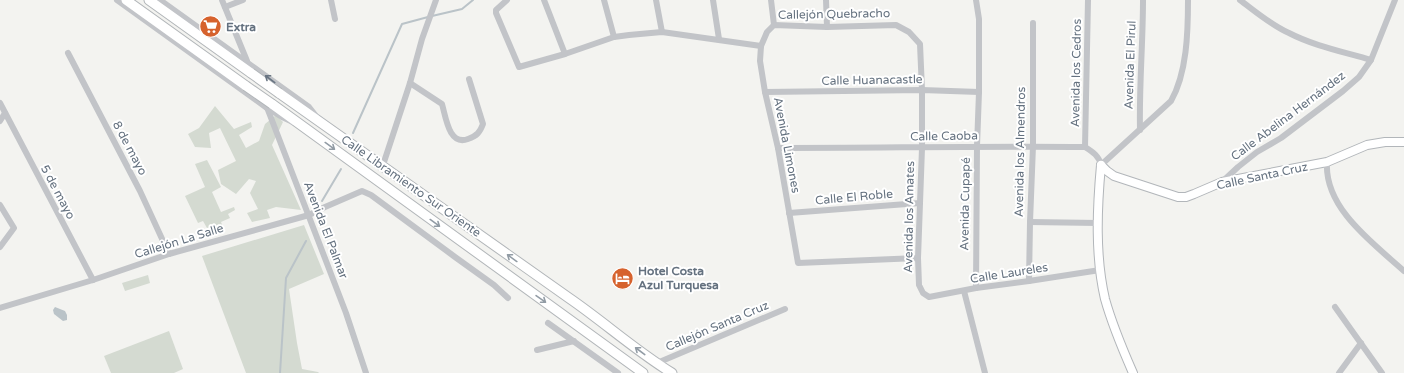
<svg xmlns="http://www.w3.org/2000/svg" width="1404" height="373" font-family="'Varela Round',sans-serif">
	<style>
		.green { fill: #d4dad1 }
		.water { fill: #bac3c8 }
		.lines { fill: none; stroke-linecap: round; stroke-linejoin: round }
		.stream { stroke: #bac3c8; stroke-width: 2 }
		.secondary-casing { stroke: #b2b6ba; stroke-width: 10 }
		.primary-casing { stroke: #b2b6b9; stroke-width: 11 }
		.street { stroke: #c2c4c8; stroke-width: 6 }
		.secondary { stroke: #fff; stroke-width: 8 }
		.primary { stroke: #fff; stroke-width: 9 }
		.primary-bridge-casing { stroke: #b2b6b9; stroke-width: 11; stroke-linecap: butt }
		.primary-bridge { stroke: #fff; stroke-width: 9 }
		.oneway { stroke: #697583 }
		.oneway2 { stroke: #929ca5 }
		.labels { text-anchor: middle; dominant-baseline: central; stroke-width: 4; stroke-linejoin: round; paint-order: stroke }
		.street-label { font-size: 12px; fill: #64717f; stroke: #fff }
		.poi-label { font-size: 12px; font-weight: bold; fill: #64717f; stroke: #fff; text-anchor: start }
	</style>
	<rect width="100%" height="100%" fill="#f3f3f0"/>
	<g class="green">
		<polygon points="215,106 234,129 251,122 252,127 239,135 246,148 259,141 265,124 276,115 283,122 272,145 301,210 276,207 267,210 270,218 252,222 247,213 258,209 250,193 256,181 249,179 236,194 221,184 218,170 236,161 220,128 209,133 211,148 195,147 188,134 199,128"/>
		<polygon points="207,160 221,187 212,192 221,212 234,207 235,210 228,214 230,218 221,222 225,232 219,234 215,225 207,228 203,221 198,223 185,196 205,187 195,164"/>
		<polygon points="304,225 324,274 289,289 297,343 302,369 318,372 319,373 246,373 202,256"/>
		<polygon points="148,275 150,283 125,291 122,283"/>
		<polygon points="169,331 183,369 174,373 111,373 104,356"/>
	</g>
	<polygon class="water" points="55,307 65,311 67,315 67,320 63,321 54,314 53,310"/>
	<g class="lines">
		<g class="stream">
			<polyline points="432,16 462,9 473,0"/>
			<polyline points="353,133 402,24 428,17"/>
			<polyline points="322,201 341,169"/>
			<polyline points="280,373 286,278 306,241"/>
		</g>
		<defs>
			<g id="secondary">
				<polyline points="1101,165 1107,171 1114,176 1178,197 1186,197 1194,194 1222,182 1327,162 1367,145 1385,142 1404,142"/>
				<path d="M 1101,165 C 1097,209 1095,256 1105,299 C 1112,324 1122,348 1133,373"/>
			</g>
			<g id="primary">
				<polyline points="126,0 246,86"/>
				<polyline points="149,0 251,73"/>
				<path d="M 279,93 C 376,161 472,230 569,298 C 604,322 636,351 672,373"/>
				<polyline points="272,104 643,373"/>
			</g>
		</defs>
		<use href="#secondary" class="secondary-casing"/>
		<use href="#primary" class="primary-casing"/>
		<g class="street">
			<polyline points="117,0 267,108 282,117 293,122"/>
			<polyline points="160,0 309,107 316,116"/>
			<polyline points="222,0 247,61"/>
			<polyline points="331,0 335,19"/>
			<polyline points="507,0 496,10 496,13 519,67 565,54 614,37 629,35 662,32 761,46"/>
			<polyline points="544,0 565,54"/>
			<polyline points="604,0 614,37"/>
			<polyline points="656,0 662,32"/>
			<polyline points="713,0 719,39"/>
			<polyline points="771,0 774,25"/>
			<polyline points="826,0 827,27"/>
			<polyline points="976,0 979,19 979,92 977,146 976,288"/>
			<path d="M 1240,0 C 1256,12 1271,25 1289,33 C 1314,46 1344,52 1371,60"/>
			<polyline points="225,7 243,0"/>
			<polyline points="68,53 140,191 169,254"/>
			<path d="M 410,83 L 442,104 C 446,118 449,146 468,139 C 477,136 480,132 483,124 L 469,79"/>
			<polyline points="765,92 922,90 979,92"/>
			<polyline points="263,97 346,313 366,373"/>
			<polyline points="0,103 93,280"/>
			<polyline points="0,121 5,113"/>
			<path d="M 1140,130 C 1139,87 1143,43 1143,0"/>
			<polyline points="1085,147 1088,0"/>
			<path d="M 778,148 C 881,148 983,146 1085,147 C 1093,152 1099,156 1101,165 L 1171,101 C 1187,73 1188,32 1188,0"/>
			<path d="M 1327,162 C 1324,208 1373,243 1404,271"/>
			<polyline points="383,165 410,83 422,39 436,0"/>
			<polyline points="1222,182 1238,167 1257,152 1281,138 1343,91 1359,77 1371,60 1395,0"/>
			<polyline points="0,205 14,228 0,247"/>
			<polyline points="789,213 920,203"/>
			<polyline points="1030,222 1098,223"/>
			<polyline points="918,258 798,263 778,148 765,92 760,61 761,46 767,32 774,25 827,27 896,25 909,32 920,44 922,90 922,148 918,258 919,285 923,293 929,297 976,288 1029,281 1100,270"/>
			<polyline points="1029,281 1030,222 1033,146 1033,23"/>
			<polyline points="964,291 985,373"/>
			<polyline points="1335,307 1382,373"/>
			<polyline points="0,308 93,280 169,254 309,215 325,207 362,191 371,195 455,257 494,285 508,298"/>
			<polyline points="548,323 618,373"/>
			<polyline points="537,350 574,341"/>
			<polyline points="657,363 785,309"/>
			<polyline points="1339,373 1361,343"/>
		</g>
		<use href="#secondary" class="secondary"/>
		<use href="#primary" class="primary"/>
		<defs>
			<g id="primary-bridge">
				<polyline points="251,73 279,93"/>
				<polyline points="246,86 272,104"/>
			</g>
		</defs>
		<use href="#primary-bridge" class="primary-bridge-casing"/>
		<use href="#primary-bridge" class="primary-bridge"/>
	</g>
	<defs><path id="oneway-shaft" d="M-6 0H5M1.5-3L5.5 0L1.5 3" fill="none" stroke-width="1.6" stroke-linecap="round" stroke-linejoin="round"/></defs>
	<use class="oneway" href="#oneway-shaft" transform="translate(270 79) rotate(-143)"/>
	<g class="oneway2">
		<use href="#oneway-shaft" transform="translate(330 146) rotate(36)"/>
		<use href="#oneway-shaft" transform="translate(435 223) rotate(36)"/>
		<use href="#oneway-shaft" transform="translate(512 258) rotate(-144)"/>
		<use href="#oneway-shaft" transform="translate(541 299) rotate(35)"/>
		<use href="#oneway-shaft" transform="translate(640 351) rotate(-143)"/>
	</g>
	<defs>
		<symbol id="supermarket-disc" viewBox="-11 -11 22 22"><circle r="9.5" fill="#d6622d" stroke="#fff"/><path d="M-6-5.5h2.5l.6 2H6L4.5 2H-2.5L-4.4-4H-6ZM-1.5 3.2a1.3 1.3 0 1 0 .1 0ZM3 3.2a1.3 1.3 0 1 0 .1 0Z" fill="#fff"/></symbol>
		<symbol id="hotel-disc" viewBox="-11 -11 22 22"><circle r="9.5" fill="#d6622d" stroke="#fff"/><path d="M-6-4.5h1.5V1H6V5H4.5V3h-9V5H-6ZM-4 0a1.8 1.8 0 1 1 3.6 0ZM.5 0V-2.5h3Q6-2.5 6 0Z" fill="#fff"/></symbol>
	</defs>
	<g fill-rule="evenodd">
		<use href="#supermarket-disc" x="198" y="14" width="25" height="25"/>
		<use href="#hotel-disc" x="610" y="266" width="25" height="25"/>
	</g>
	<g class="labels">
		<g class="street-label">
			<text transform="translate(834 14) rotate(-1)">Callejón Quebracho</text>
			<text transform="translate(1130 65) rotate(-88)">Avenida El Pirul</text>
			<text transform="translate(1076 73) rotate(-89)">Avenida los Cedros</text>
			<text transform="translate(872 80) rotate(-1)">Calle Huanacastle</text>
			<text transform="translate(1288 116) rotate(-37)">Calle Abelina Hernández</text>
			<text transform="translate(944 136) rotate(-1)">Calle Caoba</text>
			<text transform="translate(787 145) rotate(79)">Avenida Limones</text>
			<text transform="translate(130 148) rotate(62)">8 de mayo</text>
			<text transform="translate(1020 152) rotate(-89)">Avenida los Almendros</text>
			<text transform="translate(1262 176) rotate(-12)">Calle Santa Cruz</text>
			<text transform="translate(411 186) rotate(35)">Calle Libramiento Sur Oriente</text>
			<text transform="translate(58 192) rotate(62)">5 de mayo</text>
			<text transform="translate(854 197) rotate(-5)">Calle El Roble</text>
			<text transform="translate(965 204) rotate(-89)">Avenida Cupapé</text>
			<text transform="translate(909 217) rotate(-89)">Avenida los Amates</text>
			<text transform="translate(326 230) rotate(69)">Avenida El Palmar</text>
			<text transform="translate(179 241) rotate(-17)">Callejón La Salle</text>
			<text transform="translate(1009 273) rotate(-9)">Calle Laureles</text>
			<text transform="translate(717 326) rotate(-23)">Callejón Santa Cruz</text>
		</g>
		<g class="poi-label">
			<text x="226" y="27">Extra</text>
			<text x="638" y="271">Hotel Costa<tspan x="638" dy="14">Azul Turquesa</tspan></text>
		</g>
	</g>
</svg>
